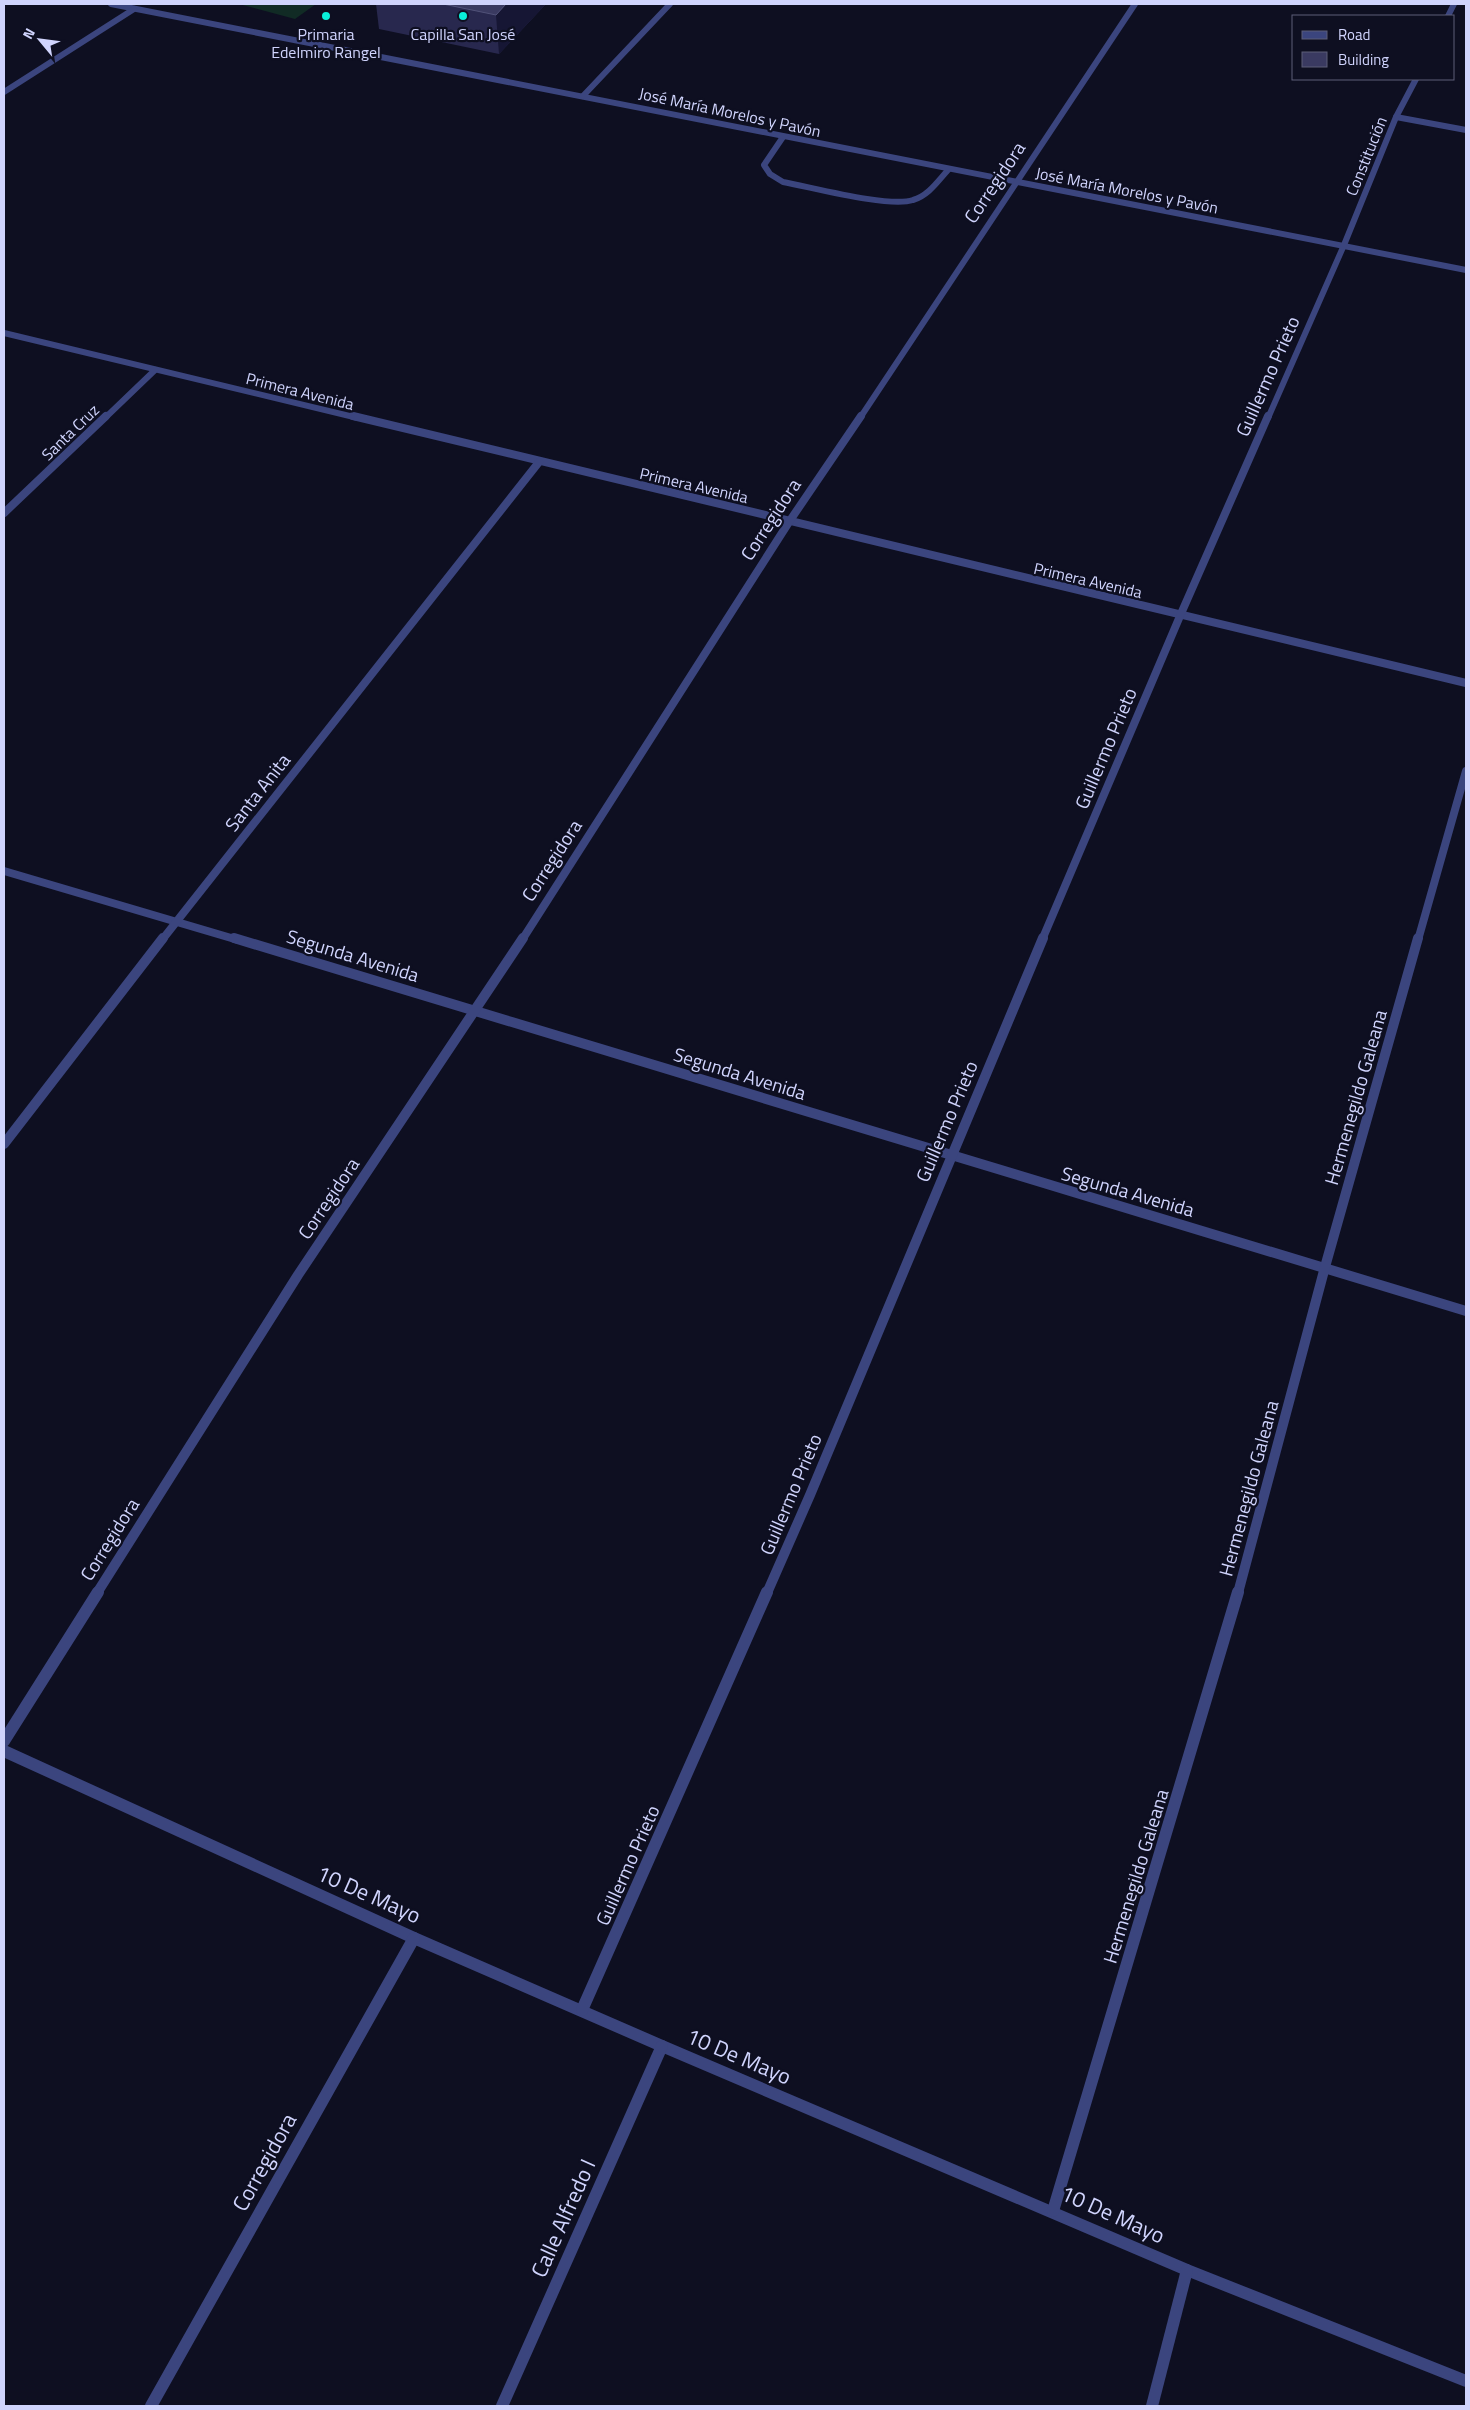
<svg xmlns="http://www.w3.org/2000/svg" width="1470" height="2410" font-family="'Titillium Web',sans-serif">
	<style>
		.green { fill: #112b25 }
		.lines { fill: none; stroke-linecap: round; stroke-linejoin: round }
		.lane { stroke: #3b457e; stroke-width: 6 }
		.street-far3 { stroke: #3b457e; stroke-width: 6 }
		.street-far2 { stroke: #3b457e; stroke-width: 8 }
		.street-far1 { stroke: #3b457e; stroke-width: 10 }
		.street { stroke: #3b457e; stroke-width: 12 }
		.wall { fill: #28284e }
		.shaded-wall { fill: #161634 }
		.building { fill: #3a3a61; stroke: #515279 }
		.poi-dot { fill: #09f0da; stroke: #0e0f21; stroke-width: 2 }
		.labels { text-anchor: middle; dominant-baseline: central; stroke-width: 4.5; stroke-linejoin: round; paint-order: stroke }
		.far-poi-label { font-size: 16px; fill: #d0d4fd; stroke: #0e0f21 }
		.far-street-label { font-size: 16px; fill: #d0d4fd; stroke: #0e0f21 }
		.street-label { font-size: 19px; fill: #d0d4fd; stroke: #0e0f21 }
		.near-street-label { font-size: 22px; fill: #d0d4fd; stroke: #0e0f21 }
	</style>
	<rect width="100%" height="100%" fill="#0e0f21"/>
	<polygon class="green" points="239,4 316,4 295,19"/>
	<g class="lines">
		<path class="lane" d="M 783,137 L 764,165 L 770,174 L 783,182 C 811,187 889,208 913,200 C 928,196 938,181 948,170"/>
		<g class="street-far3">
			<polyline points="111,4 1466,270"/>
			<polyline points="1448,16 1454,4"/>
			<polyline points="4,92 134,9"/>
			<polyline points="583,96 670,4"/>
			<polyline points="1396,117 1466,130"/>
			<polyline points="4,333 358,418"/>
			<polyline points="105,418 155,370"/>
			<polyline points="860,418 1135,4"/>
			<polyline points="1268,418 1344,245 1396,117 1416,79"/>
		</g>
		<g class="street-far2">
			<polyline points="353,416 1466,683"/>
			<polyline points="4,513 106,416"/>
			<polyline points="4,871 238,940"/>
			<polyline points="162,940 539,462"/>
			<polyline points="522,940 789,522 861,416"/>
			<polyline points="1042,940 1180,616 1268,416"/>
			<polyline points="1418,940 1466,771"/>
		</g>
		<g class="street-far1">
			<path d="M 234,938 C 645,1059 1055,1188 1466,1311"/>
			<polyline points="4,1144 163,938"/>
			<polyline points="97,1593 298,1275 523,938"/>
			<polyline points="767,1593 810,1495 1043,938"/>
			<polyline points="1238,1593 1325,1267 1418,938"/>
		</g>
		<g class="street">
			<polyline points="4,1741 98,1592"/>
			<polyline points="4,1751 414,1938 662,2046 1187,2270 1466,2381"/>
			<polyline points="582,2010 767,1592"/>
			<polyline points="1053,2211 1238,1592"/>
			<polyline points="151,2406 414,1938"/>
			<polyline points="502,2406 662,2046"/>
			<polyline points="1152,2406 1187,2270"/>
		</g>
	</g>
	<polygon class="wall" points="376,4 546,4 499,54 379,29"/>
	<polygon class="shaded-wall" points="506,4 546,4 499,54 496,15"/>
	<polygon class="building" points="443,4 506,4 496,15"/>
	<g class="poi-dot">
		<circle cx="326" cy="16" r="5"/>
		<circle cx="463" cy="16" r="5"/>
	</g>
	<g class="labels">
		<g class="far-poi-label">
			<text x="326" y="34">Primaria<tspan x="326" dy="18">Edelmiro Rangel</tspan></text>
			<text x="463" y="34">Capilla San José</text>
		</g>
		<g class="far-street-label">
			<text transform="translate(730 112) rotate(12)">José María Morelos y Pavón</text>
			<text transform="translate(1366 156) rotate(-68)">Constitución</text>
			<text transform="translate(1127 190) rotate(11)">José María Morelos y Pavón</text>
			<text transform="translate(300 391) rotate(14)">Primera Avenida</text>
			<text transform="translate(70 432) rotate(-44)">Santa Cruz</text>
			<text transform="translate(694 485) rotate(13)">Primera Avenida</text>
			<text transform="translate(1088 580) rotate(13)">Primera Avenida</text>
		</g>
		<g class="street-label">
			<text transform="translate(994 182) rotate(-56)">Corregidora</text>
			<text transform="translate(1267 376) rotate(-66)">Guillermo Prieto</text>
			<text transform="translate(770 519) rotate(-57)">Corregidora</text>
			<text transform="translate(1105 748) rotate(-67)">Guillermo Prieto</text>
			<text transform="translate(257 792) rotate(-52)">Santa Anita</text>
			<text transform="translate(551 860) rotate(-57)">Corregidora</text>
			<text transform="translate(353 955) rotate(17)">Segunda Avenida</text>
			<text transform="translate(740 1073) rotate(17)">Segunda Avenida</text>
			<text transform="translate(1355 1097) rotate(-74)">Hermenegildo Galeana</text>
			<text transform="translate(946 1121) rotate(-67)">Guillermo Prieto</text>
			<text transform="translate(1128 1191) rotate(16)">Segunda Avenida</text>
			<text transform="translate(328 1198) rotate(-56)">Corregidora</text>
			<text transform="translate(1248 1488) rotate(-75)">Hermenegildo Galeana</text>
			<text transform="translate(790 1494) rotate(-67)">Guillermo Prieto</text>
			<text transform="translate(109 1539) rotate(-58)">Corregidora</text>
			<text transform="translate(627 1865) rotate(-66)">Guillermo Prieto</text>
			<text transform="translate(1135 1876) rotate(-73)">Hermenegildo Galeana</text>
		</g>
		<g class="near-street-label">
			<text transform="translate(369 1894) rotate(24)">10 De Mayo</text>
			<text transform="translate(739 2056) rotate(23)">10 De Mayo</text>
			<text transform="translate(264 2162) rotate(-61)">Corregidora</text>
			<text transform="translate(1113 2214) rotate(24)">10 De Mayo</text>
			<text transform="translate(563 2218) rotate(-66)">Calle Alfredo I</text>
		</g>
	</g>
	<rect width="1470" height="2410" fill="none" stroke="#d0d4fd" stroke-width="10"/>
	<rect x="1292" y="15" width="162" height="65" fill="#0e0f21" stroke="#5c5e79"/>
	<rect x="1302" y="31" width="25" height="8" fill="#3b457e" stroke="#5c5e79"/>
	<text x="1338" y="40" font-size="15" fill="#d0d4fd">Road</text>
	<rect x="1302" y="52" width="25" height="15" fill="#3a3a61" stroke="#5c5e79"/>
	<text x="1338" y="65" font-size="15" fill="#d0d4fd">Building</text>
	<g transform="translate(40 40) rotate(299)" stroke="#0e0f21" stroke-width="4" paint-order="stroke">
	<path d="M0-4L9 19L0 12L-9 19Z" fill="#d0d4fd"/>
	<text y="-8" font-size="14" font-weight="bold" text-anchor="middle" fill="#d0d4fd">N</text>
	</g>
</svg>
